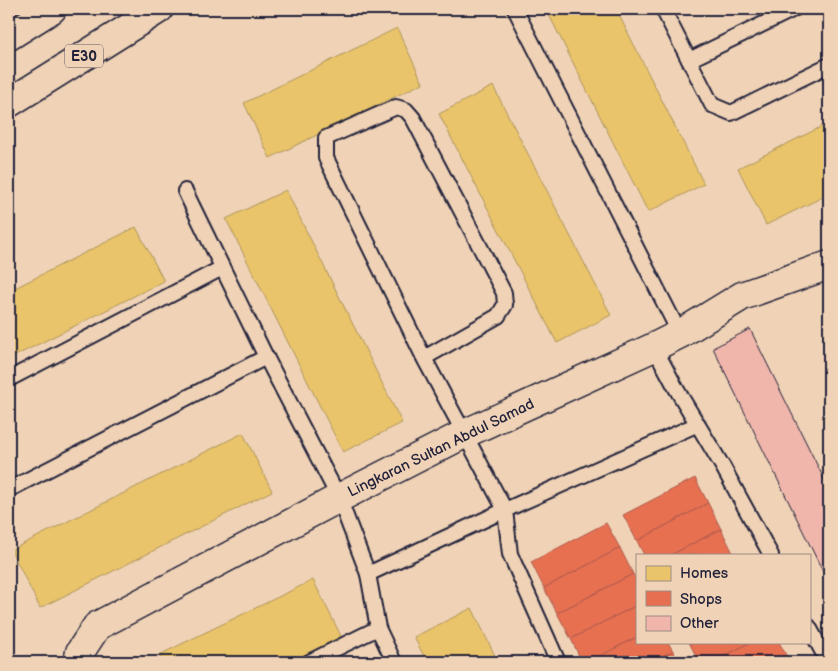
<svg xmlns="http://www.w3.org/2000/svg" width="838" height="671" font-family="'Balsamiq Sans',sans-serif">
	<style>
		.homes { fill: #e9c46a; stroke: #ad935c }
		.shops { fill: #e76f51; stroke: #ac584a }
		.building { fill: #f0b6ab; stroke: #22223b }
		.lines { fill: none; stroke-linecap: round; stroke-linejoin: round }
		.lane-casing { stroke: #22223b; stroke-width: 18 }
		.street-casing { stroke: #22223b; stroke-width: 31 }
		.highway-casing { stroke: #22223b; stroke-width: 31 }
		.lane { stroke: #f0d3b6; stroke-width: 14 }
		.street { stroke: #f0d3b6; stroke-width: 28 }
		.highway { stroke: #f0d3b6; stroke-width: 28 }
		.labels { text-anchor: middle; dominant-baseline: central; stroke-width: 5; stroke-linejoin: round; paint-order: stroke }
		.shield { fill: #f0d3b6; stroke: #605760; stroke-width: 1 }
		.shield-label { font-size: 14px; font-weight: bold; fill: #22223b }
		.street-label { font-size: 15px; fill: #22223b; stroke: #f0d3b6 }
	</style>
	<rect width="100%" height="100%" fill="#f0d3b6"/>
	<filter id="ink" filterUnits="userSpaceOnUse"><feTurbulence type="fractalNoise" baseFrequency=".02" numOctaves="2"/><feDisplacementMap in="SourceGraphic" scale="10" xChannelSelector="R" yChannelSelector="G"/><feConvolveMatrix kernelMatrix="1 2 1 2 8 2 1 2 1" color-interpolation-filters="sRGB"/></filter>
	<g filter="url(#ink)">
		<g class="homes">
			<polygon points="546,9 616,9 704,184 648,212"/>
			<polygon points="397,28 423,83 270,158 244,103"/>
			<polygon points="493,86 611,315 557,343 439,114"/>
			<polygon points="829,123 829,194 766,225 738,168"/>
			<polygon points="286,190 402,423 343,452 226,219"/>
			<polygon points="136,227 164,281 9,359 9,291"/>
			<polygon points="243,433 272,491 40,608 11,550"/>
			<polygon points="313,580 342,638 293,662 163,662 159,655"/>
			<polygon points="472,608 498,662 427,662 414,637"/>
		</g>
		<g class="shops">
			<polygon points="695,478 708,503 637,541 623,515"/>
			<polygon points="708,503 721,529 671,555 644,555 637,541"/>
			<polygon points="606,523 620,548 544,588 531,562"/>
			<polygon points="721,529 734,555 671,555"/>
			<polygon points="620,548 633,574 557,613 544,588"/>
			<polygon points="633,574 637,581 637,605 571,639 557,613"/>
			<polygon points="637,605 637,637 588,662 582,662 571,639"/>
			<polygon points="637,637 637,642 668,642 673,651 650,662 588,662"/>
			<polygon points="689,642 751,642 713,662 699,662"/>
			<polygon points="751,642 779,642 787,657 775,662 713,662"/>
			<polygon points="673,651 678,662 650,662"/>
			<polygon points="787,657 789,662 775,662"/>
		</g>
		<polygon class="building" points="750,329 829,489 829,584 713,348"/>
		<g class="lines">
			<defs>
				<g id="lane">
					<polyline points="515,9 680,334"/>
					<polyline points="663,9 712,105 731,113 829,65"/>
					<polyline points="689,60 794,9"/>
					<polyline points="185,191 266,357 339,498 368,574 378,628 394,662"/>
					<polyline points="654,347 677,390 723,467 771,555"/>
					<polyline points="424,358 498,316 505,305 504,293 413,118 406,110 396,107 326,138 326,158 424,358 505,510 510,554 558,662"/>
					<polyline points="9,379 222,268"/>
					<polyline points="9,487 14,487 266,357"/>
					<polyline points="368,574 505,510 698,424"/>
					<polyline points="809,627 828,662"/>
					<polyline points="309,662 378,628"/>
				</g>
				<polyline id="street" points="78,662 80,652 97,626 339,498 464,434 654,347 680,334 742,296 829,265"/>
				<g id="highway">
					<polyline points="9,36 52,9"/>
					<polyline points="9,103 159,9"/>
				</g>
			</defs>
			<use href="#lane" class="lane-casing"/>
			<use href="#street" class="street-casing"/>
			<use href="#highway" class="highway-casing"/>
			<use href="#lane" class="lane"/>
			<use href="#street" class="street"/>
			<use href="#highway" class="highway"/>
		</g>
	</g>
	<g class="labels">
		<rect class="shield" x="65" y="44.5" width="38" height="23" rx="4"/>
		<g class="shield-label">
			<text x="84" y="56">E30</text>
		</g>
		<g class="street-label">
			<text transform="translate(441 448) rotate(-26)">Lingkaran Sultan Abdul Samad</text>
		</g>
	</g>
	<rect width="838" height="671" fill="none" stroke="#f0d3b6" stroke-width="30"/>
	<rect x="15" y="15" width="808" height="641" fill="none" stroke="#22223b" stroke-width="2" filter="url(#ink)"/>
	<rect x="636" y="554" width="175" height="90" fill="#f0d3b6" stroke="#9e8c85"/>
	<rect x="646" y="566" width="25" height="15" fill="#e9c46a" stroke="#9e8c85"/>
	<text x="680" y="578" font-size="15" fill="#22223b">Homes</text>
	<rect x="646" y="591" width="25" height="15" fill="#e76f51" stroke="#9e8c85"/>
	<text x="680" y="604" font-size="15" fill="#22223b">Shops</text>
	<rect x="646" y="616" width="25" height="15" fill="#f0b6ab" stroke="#9e8c85"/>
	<text x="680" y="628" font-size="15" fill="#22223b">Other</text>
</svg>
